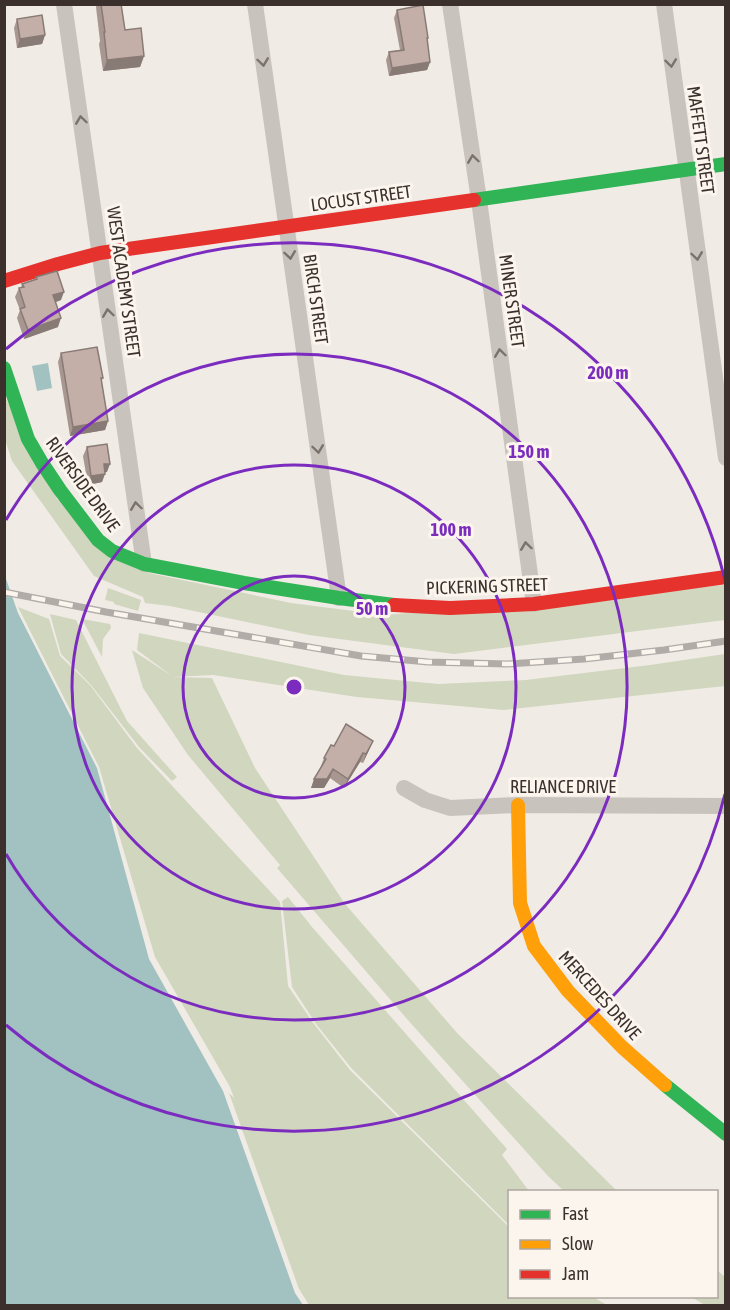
<svg xmlns="http://www.w3.org/2000/svg" width="730" height="1310" viewBox="0 0 730 1310" font-family="'Asap Condensed',sans-serif">
<style>
.green{fill:#d1d6bf}
.water{fill:#a1c2c1}
.lines{fill:none;stroke-linecap:round;stroke-linejoin:round}
.street{stroke:#c9c3be;stroke-width:16}
.fast{stroke:#30b455;stroke-width:14}
.slow{stroke:#ff9f0a;stroke-width:14}
.jam{stroke:#e5322d;stroke-width:14}
.rail-casing{stroke:#b1aca8;stroke-width:7}
.rail{stroke:#fbf5ee;stroke-width:4.5;stroke-dasharray:14;stroke-linecap:butt}
.wall{fill:#a89690}
.shaded-wall{fill:#887a75}
.building{fill:#c3afa7;stroke:#887a75;stroke-width:1.5}
.oneway{stroke:#7b726d}
.ring{fill:none;stroke:#7b2cbf;stroke-width:3}
.labels{text-anchor:middle;dominant-baseline:central;stroke-width:6;stroke-linejoin:round;paint-order:stroke}
.street-label{font-size:18px;fill:#3b302b;stroke:#fbf5ee}
.centre{fill:#7b2cbf;stroke:#fbf5ee;stroke-width:3}
.ring-label{font-size:18px;text-anchor:middle;font-weight:bold;fill:#7b2cbf;stroke:#fbf5ee;stroke-width:6;stroke-linejoin:round;paint-order:stroke}
</style>
<rect width="100%" height="100%" fill="#f0ebe5"/>
<path class="green" d="M 4,395 L 57,499 L 149,573 L 291,603 L 385,615 L 725,585 L 725,620 L 454,654 L 309,635 L 170,606 L 145,603 L 143,597 L 94,576 L 12,461 L 5,439 Z
M 108,588 L 141,600 L 138,611 L 114,604 L 114,602 L 105,600 Z
M 18,607 L 49,619 L 60,656 L 90,685 L 137,748 L 280,902 L 288,986 L 314,1024 L 350,1070 L 509,1227 L 510,1296 L 593,1297 L 607,1305 L 309,1305 L 299,1289 L 229,1093 L 234,1098 L 230,1087 L 155,957 L 99,767 Z
M 50,614 L 76,620 L 127,721 L 177,777 L 172,781 L 139,747 L 91,685 L 61,654 Z
M 82,619 L 110,624 L 111,628 L 103,639 L 102,657 Z
M 139,633 L 344,675 L 438,684 L 526,680 L 650,665 L 725,654 L 725,686 L 504,710 L 357,697 L 213,675 L 173,677 L 212,678 L 255,768 L 345,904 L 458,1034 L 617,1191 L 564,1191 L 548,1176 L 407,1019 L 277,868 L 280,865 L 188,755 L 143,688 L 132,650 L 172,676 L 137,650 Z
M 288,897 L 312,927 L 507,1149 L 502,1155 L 529,1191 L 510,1192 L 509,1225 L 352,1069 L 316,1024 L 292,987 L 282,901 Z
M 717,1270 L 725,1277 L 725,1305 L 705,1305 L 691,1297 L 716,1296 Z"/>
<path class="water" d="M 48,363 L 52,388 L 37,391 L 32,366 Z
M 5,576 L 18,613 L 97,768 L 149,959 L 223,1091 L 295,1293 L 303,1305 L 5,1305 Z"/>
<g class="lines">
<path class="street" d="M 64,4 L 144,564
M 255,4 L 339,598
M 450,4 L 479,200 L 534,604
M 664,4 L 726,458
M 404,788 L 425,800 L 450,808 L 518,805 L 726,806"/>
<path class="fast" d="M 474,200 L 726,164
M 4,368 L 28,439 L 42,463 L 60,490 L 98,540 L 112,551 L 144,564 L 244,583 L 339,598 L 394,605
M 665,1085 L 726,1134"/>
<path class="slow" d="M 518,805 L 520,903 L 534,946 L 568,991 L 622,1047 L 665,1085"/>
<path class="jam" d="M 4,281 L 58,264 L 100,253 L 474,200
M 394,605 L 450,608 L 534,604 L 726,577"/>
<defs>
<path id="rail" d="M 4,592 L 106,612 L 361,656 L 428,662 L 507,664 L 584,659 L 664,650 L 726,641"/>
</defs>
<use href="#rail" class="rail-casing"/>
<use href="#rail" class="rail"/>
</g>
<path class="wall" d="M 97,4 L 121,4 L 125,30 L 144,56 L 140,67 L 103,71 L 99,44 L 100,41 L 96,7 Z
M 397,10 L 427,40 L 430,62 L 427,70 L 389,76 L 386,60 L 389,52 L 400,50 L 394,18 Z
M 17,19 L 45,35 L 42,44 L 17,48 L 14,28 Z
M 36,277 L 61,300 L 56,302 L 58,327 L 24,339 L 17,318 L 20,310 L 15,297 L 19,288 L 21,288 L 22,284 L 35,280 Z
M 61,353 L 103,378 L 101,382 L 108,421 L 105,430 L 70,436 L 58,362 Z
M 87,447 L 107,472 L 105,472 L 102,482 L 88,485 L 83,456 Z
M 373,741 L 369,750 L 363,763 L 360,762 L 344,788 L 330,778 L 324,788 L 311,788 L 321,767 L 321,766 L 324,758 L 334,746 Z"/>
<path class="shaded-wall" d="M 45,35 L 42,44 L 17,48 L 20,39 Z
M 144,56 L 140,67 L 103,71 L 107,60 Z
M 430,62 L 427,70 L 389,76 L 392,68 Z
M 64,292 L 61,300 L 50,304 L 53,295 Z
M 61,318 L 58,327 L 24,339 L 28,330 Z
M 108,421 L 105,430 L 70,436 L 73,427 Z
M 104,464 L 110,464 L 107,472 L 101,473 Z
M 105,474 L 102,482 L 88,485 L 91,476 Z
M 373,741 L 369,750 L 363,763 L 366,754 Z
M 363,753 L 360,762 L 344,788 L 348,779 Z
M 333,769 L 330,778 L 324,788 L 311,788 L 314,779 Z"/>
<path class="building" d="M 101,4 L 121,4 L 125,30 L 141,28 L 144,56 L 107,60 L 104,32 L 105,32 Z
M 423,5 L 428,38 L 427,38 L 430,62 L 392,68 L 389,52 L 404,50 L 397,10 Z
M 42,15 L 45,35 L 20,39 L 17,19 Z
M 57,271 L 64,292 L 53,295 L 61,318 L 28,330 L 20,309 L 25,307 L 19,288 L 24,287 L 22,284 L 37,279 L 36,277 Z
M 97,347 L 103,378 L 101,378 L 108,421 L 73,427 L 61,353 Z
M 107,444 L 110,464 L 104,464 L 105,474 L 91,476 L 87,447 Z
M 346,724 L 373,741 L 366,754 L 363,753 L 348,779 L 333,769 L 327,779 L 314,779 L 326,759 L 324,758 L 331,745 L 334,746 Z"/>
<defs><path id="oneway-chevron" d="M-2-3.5L2.5 0L-2 3.5" fill="none" stroke-width="1.6" stroke-linecap="round" stroke-linejoin="round" transform="scale(1.5)"/></defs>
<g class="oneway">
<use href="#oneway-chevron" transform="translate(263 62) rotate(82)"/>
<use href="#oneway-chevron" transform="translate(671 63) rotate(83)"/>
<use href="#oneway-chevron" transform="translate(81 120) rotate(-98)"/>
<use href="#oneway-chevron" transform="translate(473 159) rotate(-98)"/>
<use href="#oneway-chevron" transform="translate(290 255) rotate(82)"/>
<use href="#oneway-chevron" transform="translate(697 256) rotate(82)"/>
<use href="#oneway-chevron" transform="translate(108 313) rotate(-98)"/>
<use href="#oneway-chevron" transform="translate(500 353) rotate(-98)"/>
<use href="#oneway-chevron" transform="translate(318 449) rotate(82)"/>
<use href="#oneway-chevron" transform="translate(136 506) rotate(-98)"/>
<use href="#oneway-chevron" transform="translate(526 546) rotate(-98)"/>
</g>
<g class="ring">
<circle cx="294" cy="687" r="111"/>
<circle cx="294" cy="687" r="222"/>
<path d="M6 520A333 333 0 1 1 6 854"/>
<path d="M725 794A444 444 0 0 1 6 1025M6 349A444 444 0 0 1 725 580"/>
</g>
<g class="labels">
<g class="street-label">
<text transform="translate(701 140) rotate(82)">MAFFETT STREET</text>
<text transform="translate(361 198) rotate(-8)">LOCUST STREET</text>
<text transform="translate(124 282) rotate(82)">WEST ACADEMY STREET</text>
<text transform="translate(316 299) rotate(82)">BIRCH STREET</text>
<text transform="translate(512 301) rotate(82)">MINER STREET</text>
<text transform="translate(83 484) rotate(54)">RIVERSIDE DRIVE</text>
<text transform="translate(487 586) rotate(-2)">PICKERING STREET</text>
<text x="563" y="786">RELIANCE DRIVE</text>
<text transform="translate(600 995) rotate(48)">MERCEDES DRIVE</text>
</g>
</g>
<circle cx="294" cy="687" r="9" class="centre"/>
<g class="ring-label">
<text x="608" y="379">200 m</text>
<text x="529" y="458">150 m</text>
<text x="451" y="536">100 m</text>
<text x="372" y="615">50 m</text>
</g>
<rect width="730" height="1310" fill="none" stroke="#3b302b" stroke-width="12"/>
<rect x="508" y="1190" width="210" height="108" fill="#fbf5ee" stroke="#aea6a0" stroke-width="1.5"/>
<rect x="520" y="1210" width="30" height="9" fill="#30b455" stroke="#aea6a0" stroke-width="1.5"/>
<text x="562" y="1220" font-size="18" fill="#3b302b">Fast</text>
<rect x="520" y="1240" width="30" height="9" fill="#ff9f0a" stroke="#aea6a0" stroke-width="1.5"/>
<text x="562" y="1250" font-size="18" fill="#3b302b">Slow</text>
<rect x="520" y="1270" width="30" height="9" fill="#e5322d" stroke="#aea6a0" stroke-width="1.5"/>
<text x="562" y="1280" font-size="18" fill="#3b302b">Jam</text>
</svg>
